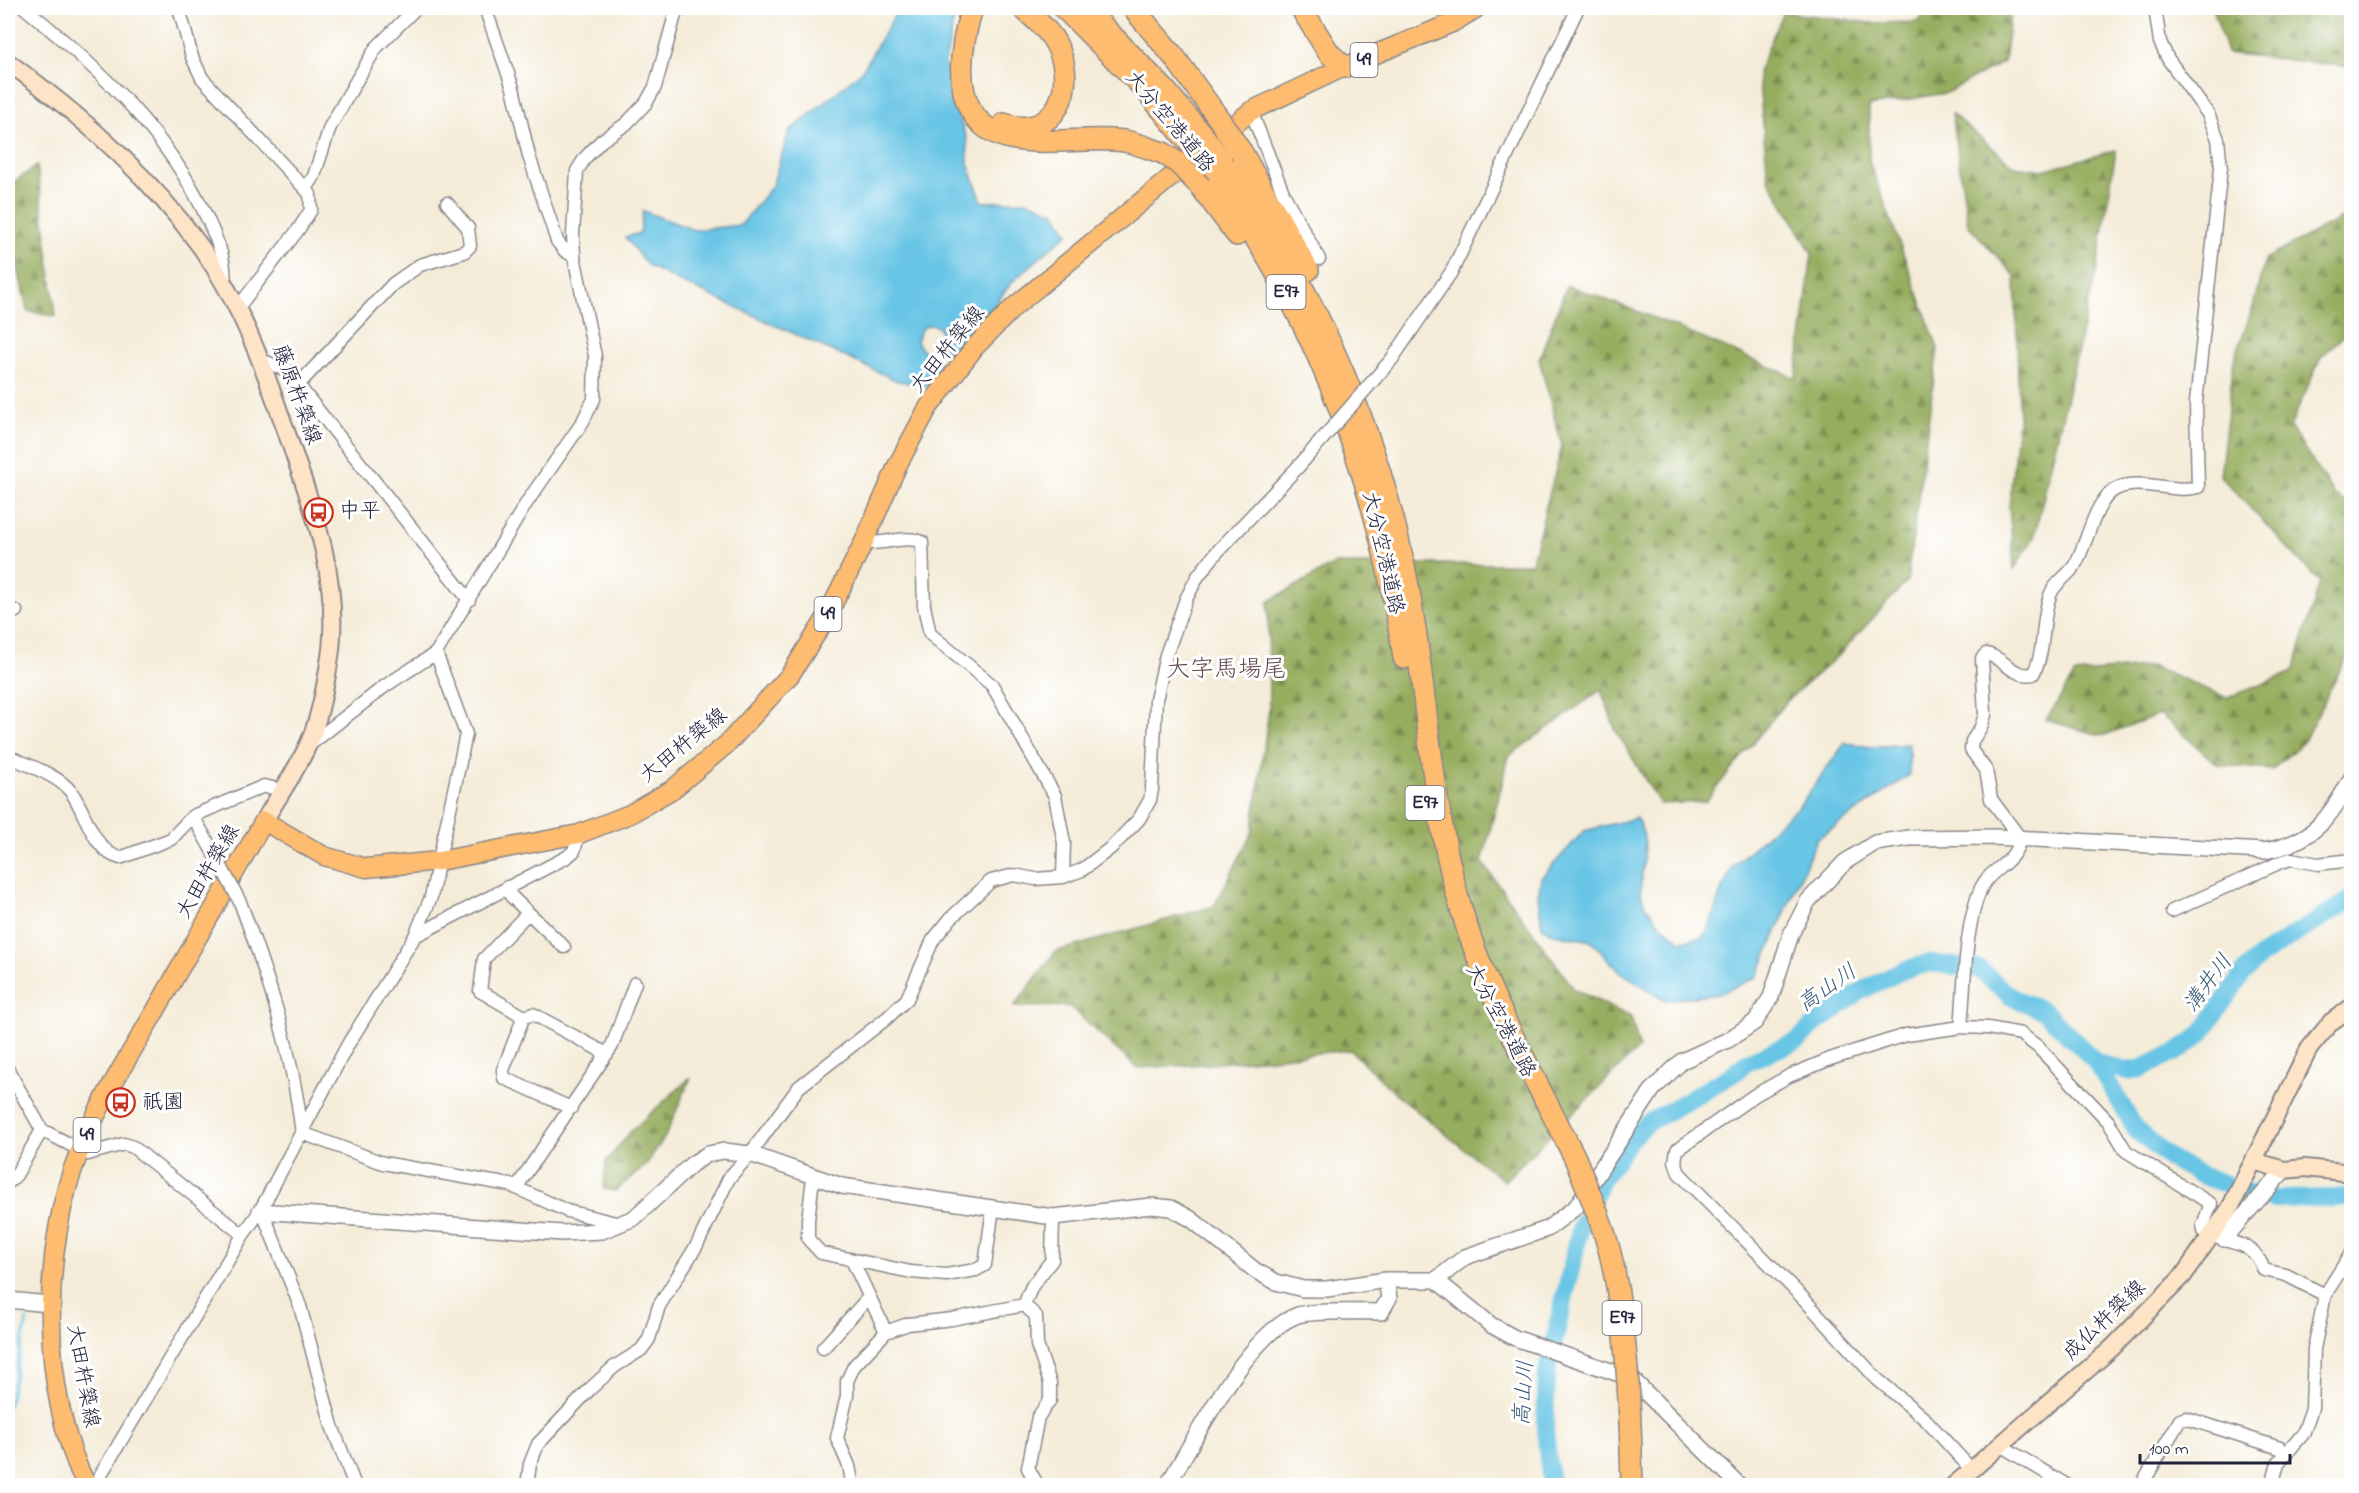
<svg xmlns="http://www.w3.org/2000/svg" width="2359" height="1493" viewBox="0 0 2359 1493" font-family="'Indie Flower','Klee One',sans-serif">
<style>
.forest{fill:url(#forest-firs);stroke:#5c684d;stroke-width:1.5}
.water{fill:#67c5e5;stroke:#447490;stroke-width:1.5}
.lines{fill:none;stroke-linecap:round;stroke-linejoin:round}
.stream{stroke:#67c5e5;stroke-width:3}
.river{stroke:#67c5e5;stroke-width:18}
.minor-casing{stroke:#8b878a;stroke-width:15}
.tertiary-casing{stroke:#8b878a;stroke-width:18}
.secondary-casing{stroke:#8b878a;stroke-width:20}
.primary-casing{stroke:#8b878a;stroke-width:21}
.motorway-casing{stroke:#8b878a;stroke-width:24}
.minor{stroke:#fff;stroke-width:12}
.tertiary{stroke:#fff;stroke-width:15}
.secondary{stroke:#fee4c6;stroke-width:16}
.primary{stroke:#fdbc70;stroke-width:18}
.motorway{stroke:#fdbc70;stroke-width:21}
.minor-bridge-casing{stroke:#8b878a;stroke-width:15;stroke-linecap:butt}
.motorway-bridge-casing{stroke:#8b878a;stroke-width:24;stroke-linecap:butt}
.minor-bridge{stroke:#fff;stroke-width:12}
.motorway-bridge{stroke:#fdbc70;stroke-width:21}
.labels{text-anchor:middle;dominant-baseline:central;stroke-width:6;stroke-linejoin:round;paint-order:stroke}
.shield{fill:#fff;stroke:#646476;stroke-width:1.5}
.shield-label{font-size:20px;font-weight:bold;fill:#22223b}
.street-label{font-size:21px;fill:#22223b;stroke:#fff}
.poi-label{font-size:21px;fill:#22223b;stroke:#fff;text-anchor:start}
.water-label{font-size:22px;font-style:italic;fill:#3a5b76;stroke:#fff}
.quarter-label{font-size:24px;fill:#664b4e;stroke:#fff}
</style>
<defs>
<pattern id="forest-firs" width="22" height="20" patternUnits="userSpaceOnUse" patternTransform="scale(1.5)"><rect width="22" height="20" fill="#96ad5f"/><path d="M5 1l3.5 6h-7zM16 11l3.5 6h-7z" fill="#7a8c50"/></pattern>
</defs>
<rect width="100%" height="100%" fill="#fff"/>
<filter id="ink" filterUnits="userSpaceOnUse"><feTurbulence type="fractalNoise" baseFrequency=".0167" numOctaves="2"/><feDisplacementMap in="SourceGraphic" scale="12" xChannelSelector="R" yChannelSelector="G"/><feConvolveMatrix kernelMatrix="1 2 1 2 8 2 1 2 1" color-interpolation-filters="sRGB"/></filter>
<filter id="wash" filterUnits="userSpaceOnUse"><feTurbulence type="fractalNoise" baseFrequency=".008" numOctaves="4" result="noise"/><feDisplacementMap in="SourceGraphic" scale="24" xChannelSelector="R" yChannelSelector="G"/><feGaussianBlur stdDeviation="1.35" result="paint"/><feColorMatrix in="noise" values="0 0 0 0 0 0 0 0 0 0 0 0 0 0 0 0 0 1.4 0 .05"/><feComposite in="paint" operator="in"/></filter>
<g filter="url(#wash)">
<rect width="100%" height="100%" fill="#f4ecd8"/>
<path class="forest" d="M 1930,8 L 2011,8 L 2004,62 L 1946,93 L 1869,106 L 1869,161 L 1938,348 L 1907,581 L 1841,653 L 1788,700 L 1705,802 L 1660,804 L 1615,729 L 1601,690 L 1509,756 L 1482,862 L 1574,989 L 1631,1017 L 1639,1048 L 1504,1181 L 1397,1095 L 1350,1050 L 1209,1064 L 1137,1068 L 1069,1006 L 1014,1007 L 1055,952 L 1214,906 L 1252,833 L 1269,710 L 1268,602 L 1334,564 L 1531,564 L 1562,446 L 1539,359 L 1567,285 L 1647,315 L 1796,378 L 1812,253 L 1768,178 L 1758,72 L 1783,12 L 1870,23 L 1918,22 Z
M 2213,8 L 2341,8 L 2351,13 L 2351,67 L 2227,53 Z
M 1952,114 L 2014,166 L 2043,170 L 2116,150 L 2099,259 L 2034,538 L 2014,569 L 2009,506 L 2019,411 L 2015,276 L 1968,225 Z
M 37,166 L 56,316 L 27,311 L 8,220 L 8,186 Z
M 2351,213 L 2351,329 L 2321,357 L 2290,427 L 2335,496 L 2352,506 L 2351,648 L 2304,741 L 2272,770 L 2218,765 L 2160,714 L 2102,736 L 2046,720 L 2075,674 L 2153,666 L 2227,698 L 2293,672 L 2320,582 L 2220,476 L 2234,360 L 2253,307 L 2265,259 Z
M 691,1077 L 665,1137 L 645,1166 L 615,1191 L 604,1189 L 606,1162 L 631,1131 Z"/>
<path class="water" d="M 899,8 L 956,8 L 945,63 L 955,107 L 967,139 L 968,163 L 982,202 L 1028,201 L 1055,212 L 1068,233 L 1012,282 L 954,358 L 945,352 C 944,338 941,316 921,329 L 917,342 L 933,364 L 943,361 L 949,364 L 925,386 L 898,381 L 674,279 L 647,265 L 625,237 L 640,233 L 643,211 L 694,230 L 741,225 L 772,186 L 789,132 L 862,71 Z
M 1845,743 L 1871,747 L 1909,744 L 1909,775 L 1817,839 L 1757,977 L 1719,994 L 1665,1000 L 1619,971 L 1592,941 L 1554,934 L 1542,927 L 1538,895 L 1541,878 L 1584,831 L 1636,818 C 1653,844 1640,862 1641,891 C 1642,909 1668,932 1681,941 L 1702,937 L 1709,929 L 1721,891 L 1733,866 L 1800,805 Z"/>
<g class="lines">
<path class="stream" d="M 8,1407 L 27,1320"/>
<path class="river" d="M 2096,1062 L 2126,1071 L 2140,1069 L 2181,1050 L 2201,1034 L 2242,975 L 2260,956 L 2352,899
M 1551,1486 L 1545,1430 L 1547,1372 L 1581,1226 L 1601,1181 L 1630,1140 L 1648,1123 L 1733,1074 L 1747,1062 L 1797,1041 L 1815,1024 L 1861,991 L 1904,970 L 1930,963 L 1979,969 L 2011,997 L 2044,1011 L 2096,1062 L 2137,1131 L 2169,1158 L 2198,1174 L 2249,1193 L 2275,1199 L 2352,1198"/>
</g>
</g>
<g filter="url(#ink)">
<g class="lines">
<defs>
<path id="minor" d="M 25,8 C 99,69 168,132 208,220 C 218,243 227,261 224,286
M 179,8 L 192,57 L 202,78 L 310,194 L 311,210 L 298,230 L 236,310
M 485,8 L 513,88 L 529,156 L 557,241 L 565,251 L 574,256
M 1251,111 L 1284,195 L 1319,259
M 306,189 L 314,176 L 330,127 L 358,78 L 376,48 L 416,8
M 1392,359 L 1452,271 L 1578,8
M 261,360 L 286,370 L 469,600
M 298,385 L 393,284 L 420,265 L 464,252 L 470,246 L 468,228 L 447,203
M 864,542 C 882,546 906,534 922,542 L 924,606 L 930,634 L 992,685 L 1055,796 L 1064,843 L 1063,877
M 8,616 L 16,611
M 308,746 L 385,686 L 436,653 L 527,502 L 582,423 L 594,399 L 595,356 L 574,256 L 573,234 L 577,171 L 585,158 L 601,141 L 626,124 L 646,103 L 655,87 L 677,8
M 8,756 C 27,765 59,775 72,793 C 86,813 94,852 120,858 L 171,839 L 193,816 L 264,786 L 282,790
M 193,816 L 222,868
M 507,887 L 511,896 L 564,947
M 240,902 C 269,979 292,1050 302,1133
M 2172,911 L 2281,862 L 2291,859 L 2318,864 L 2352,860
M 528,913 L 484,959 L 480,991 L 521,1015 L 522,1021 L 503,1070 L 504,1078 L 571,1108
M 415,936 L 567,857 L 574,851 L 579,834
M 521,1018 L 533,1014 L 607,1054
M 1961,1027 C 1965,985 1964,927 1981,888 C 1991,867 2015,865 2020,838 L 1991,799 L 1986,770 L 1971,750 L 1972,741 L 1981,727 L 1985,715 L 1982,658 L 1986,654 C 2004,657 2012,678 2033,674 C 2047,649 2040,619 2051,593 C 2056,582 2068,576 2075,565 C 2087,545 2094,500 2116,489 C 2140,477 2173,494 2198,487 L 2196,403 L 2221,168 L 2218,139 L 2208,114 L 2168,59 L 2160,42 L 2155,8
M 8,1070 L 42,1130 L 88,1154 L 124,1144 L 133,1147 L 243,1235
M 302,1133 L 383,1163 L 510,1185 L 567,1211 L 620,1224
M 813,1178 L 808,1220 L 808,1239 L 821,1253 L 911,1272 L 946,1275 L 976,1270 L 985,1265 L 993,1208
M 8,1183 L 16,1175 L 42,1130
M 516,1188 L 612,1046 L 635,983
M 263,1213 L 300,1306 L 332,1426 L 355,1486
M 852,1260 L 886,1332
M 2325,1295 L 2352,1252
M 1024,1305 L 1032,1286 L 1052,1260 L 1053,1217
M 823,1348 L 869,1297
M 2000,1445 L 2068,1486
M 1971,1469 L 1926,1420 L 1877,1379 L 1802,1297 L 1679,1173 L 1675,1161 L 1677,1150 L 1755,1095 L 1789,1076 L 1830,1059 L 1906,1035 L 1961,1027 L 1988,1028 L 2021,1034 L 2038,1047 L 2108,1121 L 2126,1151 L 2211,1204 L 2203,1225 L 2204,1231 C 2229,1248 2252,1236 2264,1270 L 2286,1275 L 2325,1295 L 2314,1349 L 2312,1408 L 2303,1434 L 2278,1463 L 2272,1486
M 94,1486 L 243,1235 L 260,1211 L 347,1046 L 415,936 L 431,897 L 466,734 L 436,653
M 527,1486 L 530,1464 L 538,1444 L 590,1389 L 614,1367 L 641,1350 L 649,1339 L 659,1306 L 697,1245 L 729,1178 L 750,1154 L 799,1087 L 887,1018 L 907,999 L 933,940 L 951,918 L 991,881 L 1014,875 L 1035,879 L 1063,877 L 1082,870 L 1112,847 L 1139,819 L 1150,800 L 1152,789 L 1156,700 L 1166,655 L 1186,599 L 1198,576 L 1217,552 L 1298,467
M 853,1486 L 849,1466 L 837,1438 L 847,1396 L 847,1381 L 854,1366 L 886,1332 L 908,1324 L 952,1319 L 1024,1305 L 1036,1316 L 1037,1345 L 1050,1383 L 1050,1400 L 1038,1417 L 1028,1468 L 1038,1486
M 2141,1486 L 2180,1420 L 2186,1418 L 2280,1448 L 2287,1453"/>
<path id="tertiary" d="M 260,1211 L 562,1233 L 602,1231 L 634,1218 L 692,1164 L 708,1154 L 724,1151 L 750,1154 L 842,1186 L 1053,1217 L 1151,1206 L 1171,1208 L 1191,1219 L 1256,1271 L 1276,1282 L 1303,1289 L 1327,1289 L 1386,1280 L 1436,1280 L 1491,1325 L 1515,1338 L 1631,1378 L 1740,1486
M 2224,1239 L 2284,1170
M 1436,1280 L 1465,1257 L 1547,1229 L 1576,1207 L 1653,1089 L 1682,1061 L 1728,1040 L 1755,1022 L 1771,997 L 1791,934 L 1808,901 L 1845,862 L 1875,843 L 1909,838 L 1994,837 L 2264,851 C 2313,843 2330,818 2352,777
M 8,1300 L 49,1304
M 1167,1486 C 1194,1441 1248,1332 1298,1315 C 1312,1310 1362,1312 1381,1312 L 1389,1298 L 1386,1280"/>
<path id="secondary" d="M 8,62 C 78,113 149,175 200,246 C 246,310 271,387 296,460 C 318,522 338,583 331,650 C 327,678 320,721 307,747 C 295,773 278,797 264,821
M 2254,1161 L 2284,1170 L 2305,1168 L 2352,1173
M 1953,1486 L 2111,1349 L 2183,1276 L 2230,1208 L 2309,1049 L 2331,1022 L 2352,1007"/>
<path id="primary" d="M 87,1486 C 39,1394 41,1244 80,1150 C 100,1101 129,1056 156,1010 C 192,947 228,884 264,821 L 324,856 L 366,868 L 439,861 L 579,834 L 630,814 L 673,789 L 727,744 L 790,675 L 825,620 L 864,542 L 898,464 L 928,408 L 974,348 L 1014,307 L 1251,111 L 1344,67 L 1452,23 L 1477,8"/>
<path id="motorway" d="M 972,8 C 956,61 949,133 1023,140 C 1057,144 1090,137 1124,141 C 1137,143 1150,149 1163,153
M 1064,8 L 1144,88 L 1192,146
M 1085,8 L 1165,90 L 1204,137
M 1133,8 L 1175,58 L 1219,119
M 1301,8 L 1329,53 L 1344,67
M 1004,124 C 1055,142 1078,86 1057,46 C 1050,31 1035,19 1023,8
M 1242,153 L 1308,270
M 1221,159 C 1239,186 1258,212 1275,240 C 1344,353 1393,485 1413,616 C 1428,710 1432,806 1458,898 C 1483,989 1533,1074 1575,1158
M 1209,168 C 1230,201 1254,233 1273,267 C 1342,389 1384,520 1404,658
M 1201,187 L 1237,235"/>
</defs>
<use href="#minor" class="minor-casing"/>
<use href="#tertiary" class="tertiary-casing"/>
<use href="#secondary" class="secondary-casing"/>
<use href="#primary" class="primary-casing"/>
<use href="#motorway" class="motorway-casing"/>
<use href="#minor" class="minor"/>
<use href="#tertiary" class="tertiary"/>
<use href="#secondary" class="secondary"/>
<use href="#primary" class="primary"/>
<use href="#motorway" class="motorway"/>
<defs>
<path id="minor-bridge" d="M 1298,467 L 1392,359
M 222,868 L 240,902"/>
<path id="motorway-bridge" d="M 1219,119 L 1242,153
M 1204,137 L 1221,159
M 1163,153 L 1178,163 L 1201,187
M 1575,1158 C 1588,1190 1603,1223 1611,1257 C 1628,1332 1630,1409 1632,1486"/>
</defs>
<use href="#minor-bridge" class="minor-bridge-casing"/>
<use href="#motorway-bridge" class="motorway-bridge-casing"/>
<use href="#minor-bridge" class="minor-bridge"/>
<use href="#motorway-bridge" class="motorway-bridge"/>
</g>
</g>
<defs>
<symbol id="bus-ring" viewBox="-11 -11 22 22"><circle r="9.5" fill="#fff" stroke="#c8321e" stroke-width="1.5"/><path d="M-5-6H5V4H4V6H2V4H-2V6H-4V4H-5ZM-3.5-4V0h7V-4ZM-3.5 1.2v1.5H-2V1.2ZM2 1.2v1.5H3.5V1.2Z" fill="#c8321e"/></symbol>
</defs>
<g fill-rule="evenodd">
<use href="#bus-ring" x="302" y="496" width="33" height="33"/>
<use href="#bus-ring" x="104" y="1086" width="33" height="33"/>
</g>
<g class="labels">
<g class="shield">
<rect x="1350.5" y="43" width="27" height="34" rx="4.5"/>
<rect x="1266.5" y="275" width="39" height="34" rx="4.5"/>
<rect x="814.5" y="597" width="27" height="34" rx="4.5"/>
<rect x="1405.5" y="786" width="39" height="34" rx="4.5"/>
<rect x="73.5" y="1118" width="27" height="34" rx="4.5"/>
<rect x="1602.5" y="1301" width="39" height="34" rx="4.5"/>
</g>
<g class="shield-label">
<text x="1364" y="60">49</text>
<text x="1286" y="292">E97</text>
<text x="828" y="614">49</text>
<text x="1425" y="803">E97</text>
<text x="87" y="1135">49</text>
<text x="1622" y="1318">E97</text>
</g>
<g class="street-label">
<text transform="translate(1169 122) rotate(50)">大分空港道路</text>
<text transform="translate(948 350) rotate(-51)">大田杵築線</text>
<text transform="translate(296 395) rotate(70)">藤原杵築線</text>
<text transform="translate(1382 553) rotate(77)">大分空港道路</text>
<text transform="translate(684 746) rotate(-39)">大田杵築線</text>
<text transform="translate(209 872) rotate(-60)">大田杵築線</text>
<text transform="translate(1500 1021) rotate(62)">大分空港道路</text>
<text transform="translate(2105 1321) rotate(-44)">成仏杵築線</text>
<text transform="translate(82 1376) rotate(80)">大田杵築線</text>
</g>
<g class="poi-label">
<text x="339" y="512">中平</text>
<text x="142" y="1103">祇園</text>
</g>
<g class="water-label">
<text transform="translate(2209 984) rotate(-53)">溝井川</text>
<text transform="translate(1828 989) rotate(-35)">高山川</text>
<text transform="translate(1525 1393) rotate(-86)">高山川</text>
</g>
<g class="quarter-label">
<text x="1226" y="670">大字馬場尾</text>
</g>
</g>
<rect width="2359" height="1493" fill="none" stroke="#fff" stroke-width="30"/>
<path d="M2140 1454v9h150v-9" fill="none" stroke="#22223b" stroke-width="3"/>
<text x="2149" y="1454" font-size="18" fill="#22223b" stroke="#ffffff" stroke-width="4.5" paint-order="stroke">100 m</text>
</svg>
